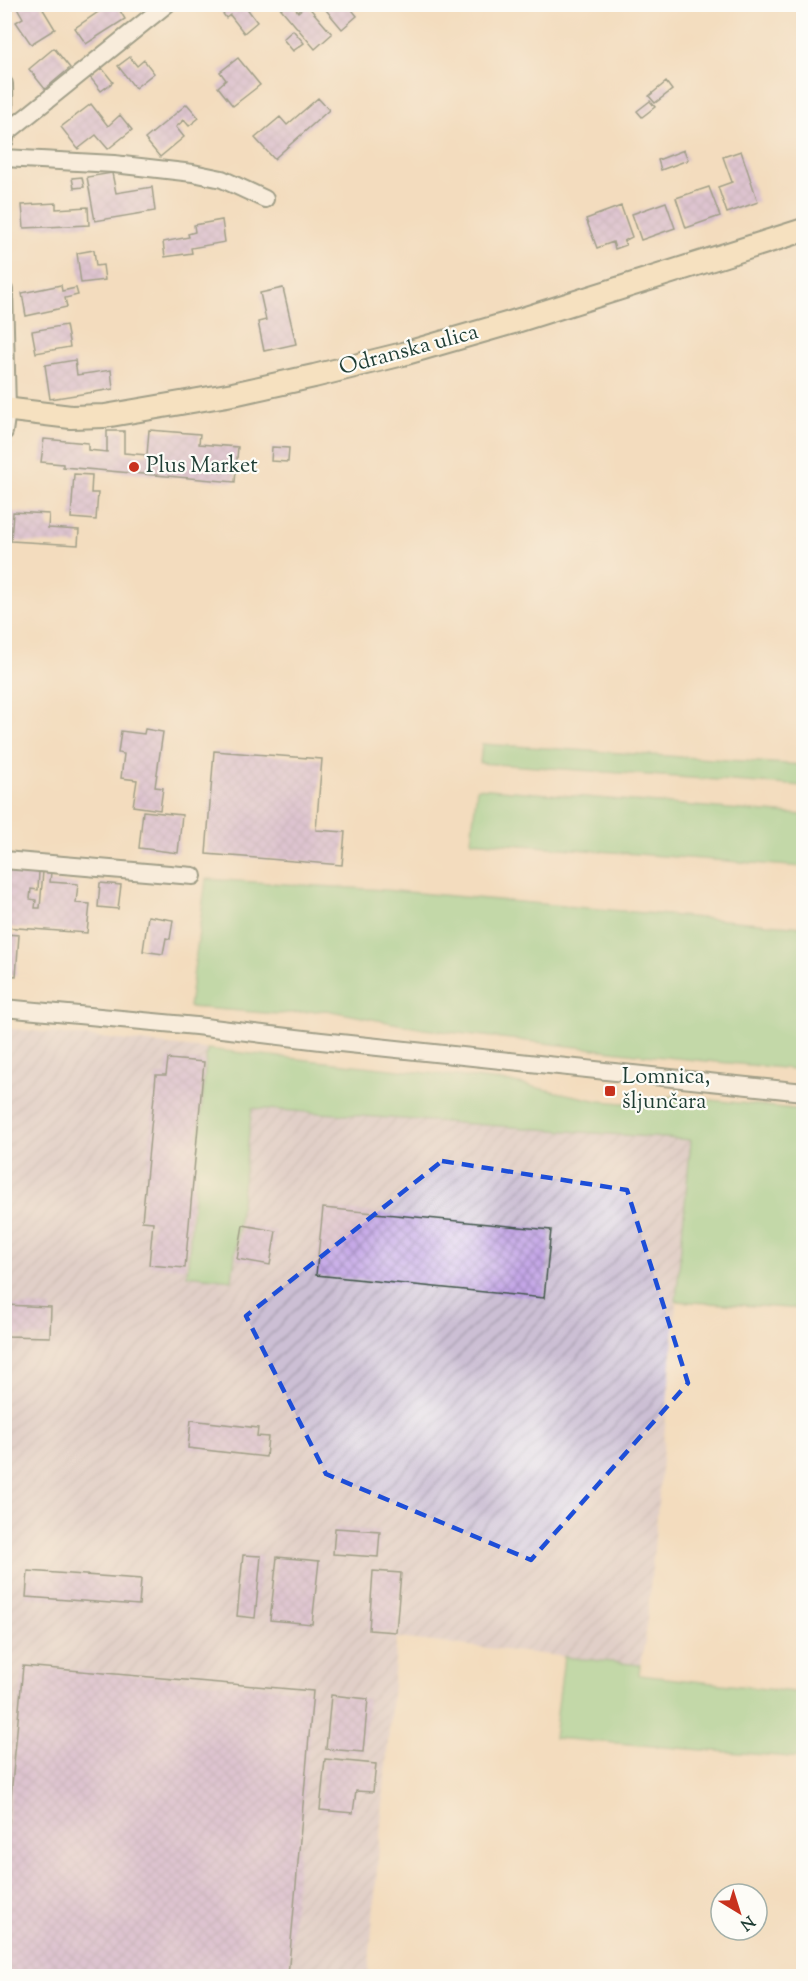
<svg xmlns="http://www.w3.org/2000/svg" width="808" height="1981" viewBox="0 0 808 1981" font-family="'Sorts Mill Goudy',serif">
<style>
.industrial{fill:url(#industrial-furrows)}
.green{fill:#89d28e;stroke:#548861;stroke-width:1.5}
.building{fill:url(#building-cross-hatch)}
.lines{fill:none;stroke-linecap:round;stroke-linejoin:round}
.minor-casing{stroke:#3f5549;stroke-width:20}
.secondary-casing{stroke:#3f5549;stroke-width:26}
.minor{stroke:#fff;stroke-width:16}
.secondary{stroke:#fae7c3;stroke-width:22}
.marked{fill:none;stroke:#1d4ed8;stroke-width:4.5;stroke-dasharray:12 8;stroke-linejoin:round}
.poi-dot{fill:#c8321e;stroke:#fdfcf7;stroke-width:2}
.labels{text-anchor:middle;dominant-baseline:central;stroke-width:4.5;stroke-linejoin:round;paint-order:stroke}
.street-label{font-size:22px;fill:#1f3d34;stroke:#fdfcf7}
.poi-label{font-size:22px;fill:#1f3d34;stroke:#fdfcf7;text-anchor:start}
</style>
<defs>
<pattern id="industrial-furrows" width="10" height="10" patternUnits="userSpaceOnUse" patternTransform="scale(1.5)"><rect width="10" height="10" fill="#ccbfd4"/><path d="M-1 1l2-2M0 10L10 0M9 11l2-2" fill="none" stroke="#a59cad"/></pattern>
<pattern id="building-cross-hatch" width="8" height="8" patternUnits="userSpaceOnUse" patternTransform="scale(1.5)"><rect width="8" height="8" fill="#c4a6e7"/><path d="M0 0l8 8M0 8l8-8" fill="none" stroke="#9f88bc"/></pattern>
</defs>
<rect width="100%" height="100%" fill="#fdfcf7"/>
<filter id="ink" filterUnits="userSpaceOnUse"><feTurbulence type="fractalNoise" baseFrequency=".0167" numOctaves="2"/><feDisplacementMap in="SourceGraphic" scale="12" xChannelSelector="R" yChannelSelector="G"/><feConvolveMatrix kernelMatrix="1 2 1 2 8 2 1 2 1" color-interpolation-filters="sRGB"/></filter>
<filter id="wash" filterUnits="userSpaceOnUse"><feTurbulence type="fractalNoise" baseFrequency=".008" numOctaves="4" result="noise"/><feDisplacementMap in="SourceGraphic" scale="24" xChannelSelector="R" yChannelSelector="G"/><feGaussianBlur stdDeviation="1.35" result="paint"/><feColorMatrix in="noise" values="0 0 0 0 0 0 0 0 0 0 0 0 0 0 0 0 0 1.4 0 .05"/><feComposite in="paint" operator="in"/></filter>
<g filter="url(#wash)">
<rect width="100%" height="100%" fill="#f3dcbe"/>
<path class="industrial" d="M 5,1028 L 207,1049 L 187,1275 L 232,1280 L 252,1108 L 691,1140 L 656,1527 L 645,1641 L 640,1665 L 397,1638 L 368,1976 L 5,1976 Z"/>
<path class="green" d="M 482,744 L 803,765 L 803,786 L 480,763 Z
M 477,788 L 803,815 L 803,867 L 471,841 Z
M 206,879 L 384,890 L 803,927 L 803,1070 L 654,1056 L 424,1029 L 326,1010 L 278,1014 L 189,1007 Z
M 207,1049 L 510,1082 L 599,1101 L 623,1103 L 674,1096 L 803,1110 L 803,1309 L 676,1301 L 691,1140 L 252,1108 L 232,1280 L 187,1275 Z
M 564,1657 L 640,1665 L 639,1675 L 803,1693 L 803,1758 L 554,1738 Z"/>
<g id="blocks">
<path class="building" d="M 15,4 L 43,4 L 41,6 L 55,29 L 31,44 L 16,22 L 23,18 Z
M 110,4 L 116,4 L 125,19 L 86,44 L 75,28 Z
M 216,4 L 249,4 L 246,7 L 257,22 L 244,33 L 230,15 L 226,18 Z
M 277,4 L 292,4 L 298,12 L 307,5 L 332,34 L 315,49 Z
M 321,4 L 350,4 L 349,6 L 357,16 L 342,29 Z
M 293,30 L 304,43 L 293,51 L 283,39 Z
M 54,48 L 70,68 L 45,89 L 29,69 Z
M 130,57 L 137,66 L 144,60 L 154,73 L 135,88 L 118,66 Z
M 238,58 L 260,85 L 233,106 L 218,87 L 226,80 L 220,72 Z
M 101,67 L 113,82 L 101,91 L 89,76 Z
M 666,82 L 672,90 L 655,103 L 649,96 Z
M 318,98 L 329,110 L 274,159 L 255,138 L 280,117 L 287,125 Z
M 650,101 L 655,107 L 642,117 L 637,111 Z
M 91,104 L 108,126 L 120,115 L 132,130 L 108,149 L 96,135 L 78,149 L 61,127 Z
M 187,104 L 199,118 L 189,126 L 184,120 L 176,127 L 184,137 L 160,157 L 145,139 Z
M 684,150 L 688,160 L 661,170 L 658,160 Z
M 741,151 L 758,202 L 727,213 L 718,187 L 732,182 L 723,157 Z
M 112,173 L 116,193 L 152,187 L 155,211 L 95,221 L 87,177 Z
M 82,177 L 84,187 L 74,188 L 72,178 Z
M 709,187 L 720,216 L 686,228 L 676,198 Z
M 666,202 L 675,228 L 641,240 L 632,214 Z
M 56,203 L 56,209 L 88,207 L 89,225 L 24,228 L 22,205 Z
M 621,206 L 632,237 L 624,241 L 626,245 L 615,249 L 613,242 L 597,248 L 586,219 Z
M 222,220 L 225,242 L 191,248 L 192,253 L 165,257 L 163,242 L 189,237 L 188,234 L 195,232 L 194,225 Z
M 94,250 L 96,266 L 103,265 L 105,280 L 81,283 L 77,253 Z
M 61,285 L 62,291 L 76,288 L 78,295 L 65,298 L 67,307 L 26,316 L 22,293 Z
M 283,288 L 296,344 L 264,351 L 258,322 L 266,320 L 260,293 Z
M 66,325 L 70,347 L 36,353 L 32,331 Z
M 75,360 L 77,375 L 111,370 L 113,389 L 50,399 L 45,365 Z
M 149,430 L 200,434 L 199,444 L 238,447 L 235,482 L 63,467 L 63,464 L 41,462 L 44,439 L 88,443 L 88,450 L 107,452 L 107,431 L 124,431 L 124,453 L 147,455 Z
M 272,447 L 289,448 L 288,462 L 271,461 Z
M 74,474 L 92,475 L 91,493 L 98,493 L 96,520 L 71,518 Z
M 13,512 L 49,514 L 48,528 L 79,530 L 78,545 L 11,541 Z
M 145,729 L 163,732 L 155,787 L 163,788 L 160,810 L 133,806 L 137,780 L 121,778 L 124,754 L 118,753 L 121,731 L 144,734 Z
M 214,751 L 322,759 L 316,830 L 345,832 L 342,865 L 206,854 Z
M 143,811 L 182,815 L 178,853 L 139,848 Z
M 8,869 L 39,871 L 38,890 L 31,889 L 30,899 L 36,900 L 35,908 L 40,908 L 43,871 L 51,872 L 50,882 L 78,884 L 76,903 L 90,904 L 87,933 L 4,927 L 4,875 L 8,875 Z
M 100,883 L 121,885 L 118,909 L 98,907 Z
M 148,916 L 173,920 L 170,939 L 166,938 L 163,954 L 143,951 Z
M 5,934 L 19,935 L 16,976 L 5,975 Z
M 168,1059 L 204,1062 L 185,1268 L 149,1265 L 153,1222 L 142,1221 L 156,1075 L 166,1075 Z
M 323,1208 L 551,1230 L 544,1298 L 316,1275 Z
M 243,1225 L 276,1231 L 270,1265 L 237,1259 Z
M 4,1305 L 51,1307 L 50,1337 L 4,1336 Z
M 191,1420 L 258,1428 L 257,1436 L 268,1437 L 266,1457 L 188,1448 Z
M 335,1528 L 380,1531 L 378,1557 L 333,1554 Z
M 243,1555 L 261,1556 L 255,1618 L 237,1616 Z
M 277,1557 L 319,1561 L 312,1624 L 270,1620 Z
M 28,1571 L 141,1579 L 139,1605 L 26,1597 Z
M 373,1571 L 401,1573 L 396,1632 L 369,1630 Z
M 23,1666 L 313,1691 L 288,1976 L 4,1976 L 4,1871 Z
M 331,1695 L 368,1699 L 363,1752 L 326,1749 Z
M 325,1759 L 376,1764 L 373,1792 L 356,1791 L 353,1813 L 320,1810 Z"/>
</g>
</g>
<g filter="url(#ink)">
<use href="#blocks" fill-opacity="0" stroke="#3f5549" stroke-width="1.5"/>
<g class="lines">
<defs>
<path id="minor" d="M 4,84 L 5,140
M 5,134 L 167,4
M 4,158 L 114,164 L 193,173 L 222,179 L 265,199
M 4,290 L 7,410 L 4,432
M 4,860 L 193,876
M 4,1008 L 196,1026 L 321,1041 L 804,1092"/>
<path id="secondary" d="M 4,409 L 71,417 L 105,416 L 233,394 L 314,376 L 403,354 L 510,323 L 804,230"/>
</defs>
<use href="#minor" class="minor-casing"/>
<use href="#secondary" class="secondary-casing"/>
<use href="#minor" class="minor"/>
<use href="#secondary" class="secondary"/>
</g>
</g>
<path d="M0 0H808V1981H0ZM 442,1161 L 627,1190 L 688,1383 L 531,1560 L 326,1474 L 246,1316 Z" fill="#f3dcbe" fill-opacity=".55" fill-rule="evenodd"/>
<path class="marked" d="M 442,1161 L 627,1190 L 688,1383 L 531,1560 L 326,1474 L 246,1316 Z"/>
<g class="poi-dot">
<circle cx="134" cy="467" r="6"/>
<rect x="604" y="1085" width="12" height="12" rx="3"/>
</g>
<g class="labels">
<g class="street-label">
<text transform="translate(409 351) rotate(-15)">Odranska ulica</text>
</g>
<g class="poi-label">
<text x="146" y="467">Plus Market</text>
<text x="622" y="1078">Lomnica,<tspan x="622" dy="25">šljunčara</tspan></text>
</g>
</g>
<rect width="808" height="1981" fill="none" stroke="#fdfcf7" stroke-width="24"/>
<g transform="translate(739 1912) rotate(142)"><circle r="28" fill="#fdfcf7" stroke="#a4b0a9" stroke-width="1.5"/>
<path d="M0-4.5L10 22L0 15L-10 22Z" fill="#c8321e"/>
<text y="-9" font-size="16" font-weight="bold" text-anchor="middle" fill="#1f3d34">N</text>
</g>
</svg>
